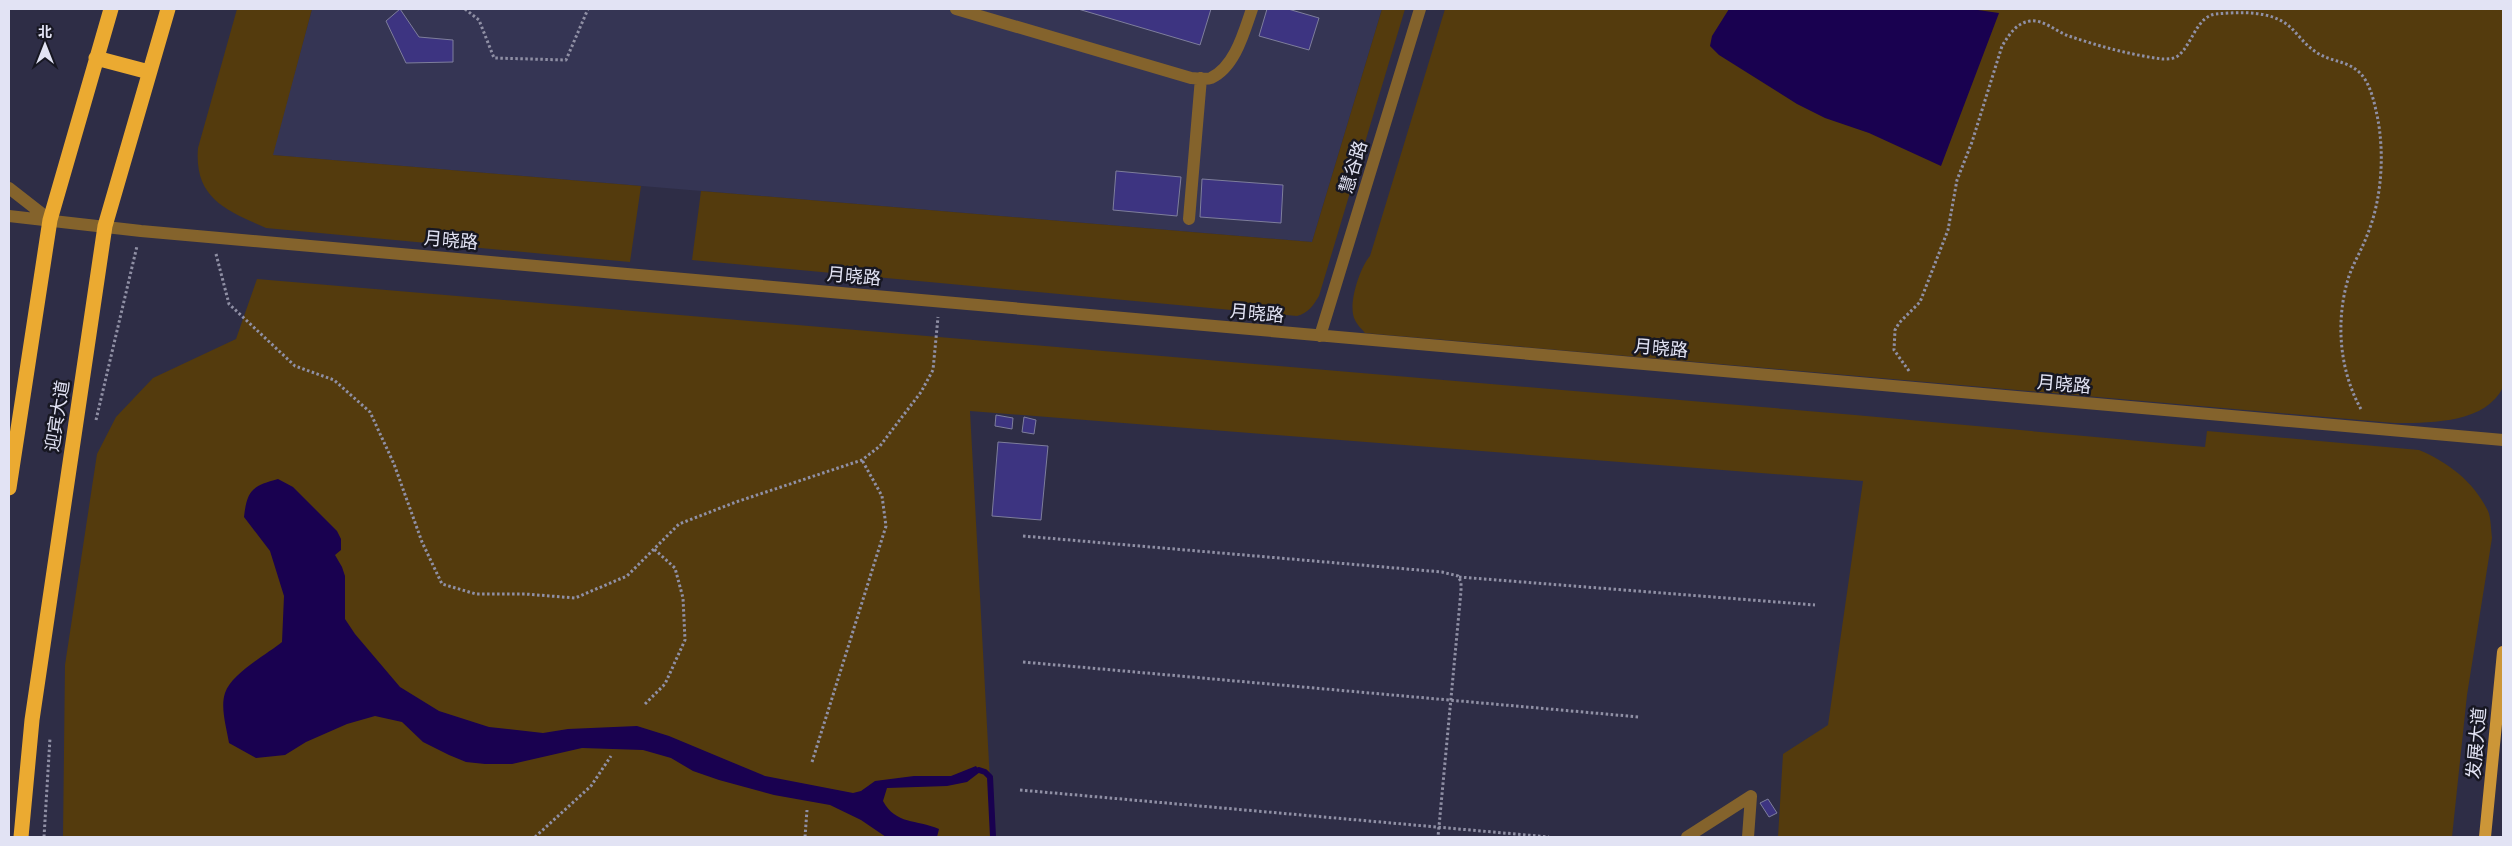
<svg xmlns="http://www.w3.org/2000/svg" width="2512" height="846" viewBox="0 0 2512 846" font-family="Roboto,'Noto Sans SC',sans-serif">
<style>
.built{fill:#353554}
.green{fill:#543b0d}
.water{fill:#190150}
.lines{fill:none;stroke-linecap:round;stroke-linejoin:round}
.stream{stroke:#190150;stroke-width:6}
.building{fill:#3d3481;stroke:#7e7e9c}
.path{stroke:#9090a5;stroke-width:3;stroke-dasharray:2.5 2.5;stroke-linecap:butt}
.minor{stroke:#84632c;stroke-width:12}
.major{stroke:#cc9638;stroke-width:12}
.highway{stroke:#ebaa31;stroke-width:15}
.labels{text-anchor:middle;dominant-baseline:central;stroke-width:5;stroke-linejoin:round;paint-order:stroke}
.street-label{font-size:18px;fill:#e2e3f4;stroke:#171722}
</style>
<rect width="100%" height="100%" fill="#2e2d46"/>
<path class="built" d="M 312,9 L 1382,9 L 1312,242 L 272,155 Z"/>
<path class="green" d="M 237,9 L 312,9 L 273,155 L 641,186 L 630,262 L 266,228 C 225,210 194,198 198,148 Z
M 1382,9 L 1405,9 L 1319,296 C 1313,306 1308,313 1297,316 L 692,260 L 701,191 L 1312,242 Z
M 1445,9 L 2503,9 L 2503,387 C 2486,424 2428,423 2394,423 L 1365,333 C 1362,329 1357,325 1355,320 C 1347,306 1360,267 1370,256 Z
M 257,279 L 1855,415 L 2205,447 L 2207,431 L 2419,450 C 2448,462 2474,482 2488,511 C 2491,518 2491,530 2492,538 L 2467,695 L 2452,837 L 1778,837 L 1783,754 L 1828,725 L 1863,481 L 970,411 L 993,837 L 63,837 L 65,665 L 97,454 L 116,417 L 153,378 L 236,339 Z"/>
<path class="water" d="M 1729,9 L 1971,9 L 1999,13 L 1941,166 L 1869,133 L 1825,118 L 1797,104 L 1719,55 L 1710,46 L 1712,36 Z
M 278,479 L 293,487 L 337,531 L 341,539 L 341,550 L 335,555 L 342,567 L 345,576 L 345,619 L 355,634 L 400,687 L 439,711 L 489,727 L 543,733 L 568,729 L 637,726 L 669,736 L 765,776 L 853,793 L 861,791 L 875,781 L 914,776 L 951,776 L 976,766 L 980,772 L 967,782 L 947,786 L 887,788 L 883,801 C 896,825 916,819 939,829 L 937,837 L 886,837 L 861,820 L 830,805 L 774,795 L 719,780 L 693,771 L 671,758 L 643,750 L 582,748 L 512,764 L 485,764 L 466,762 L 449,755 L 423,742 L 402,722 L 375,716 L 347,724 L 306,742 L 285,755 L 256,758 L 229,743 C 227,729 220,708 225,693 C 232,673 266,655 282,642 L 284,596 L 270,551 L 244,517 C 247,490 252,486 278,479 Z"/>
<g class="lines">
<path class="stream" d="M 979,770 L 985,772 L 990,777 L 993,837"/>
</g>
<path class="building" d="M 400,9 L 419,37 L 453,40 L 453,62 L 406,63 L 386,21 Z
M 1078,9 L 1211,9 L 1200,45 Z
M 1267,9 L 1288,9 L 1319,18 L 1309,50 L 1259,36 Z
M 1116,171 L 1181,177 L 1177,216 L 1113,210 Z
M 1202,179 L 1283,185 L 1281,223 L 1200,217 Z
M 996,415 L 1013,418 L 1012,429 L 995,426 Z
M 1024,417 L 1036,420 L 1034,434 L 1022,432 Z
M 998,442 L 1048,446 L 1041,520 L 992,516 Z
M 1768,799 L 1777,813 L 1769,817 L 1760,803 Z"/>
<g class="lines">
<path class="path" d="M 465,9 L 479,20 L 494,58 L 566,60 L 588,9
M 216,254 L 229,304 L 295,366 L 334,380 L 370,412 L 394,464 L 422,542 L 442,584 L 476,594 L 525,594 L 575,598 L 627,576 L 679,524 L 736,502 L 862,460 L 880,446 L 921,392 L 933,370 L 938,317
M 1909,371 L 1894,350 L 1895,330 L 1899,323 L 1920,302 L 1948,230 L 1957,180 L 1972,142 L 2002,46 C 2009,35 2016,23 2030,21 C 2044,19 2056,32 2069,36 C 2098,46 2131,55 2162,59 C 2168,59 2175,59 2179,55 C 2192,44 2197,16 2216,14 C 2239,12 2270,10 2289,26 C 2298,34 2305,45 2316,52 C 2330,62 2347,60 2360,73 C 2370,83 2374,101 2377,115 C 2385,153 2382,201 2366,238 C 2361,251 2354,262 2349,276 C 2335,320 2339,371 2362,411
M 96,420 L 137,246
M 1023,536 L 1442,572 L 1458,576 L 1461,582 L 1461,591 L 1438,837
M 1459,577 L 1815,605
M 1023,662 L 1639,717
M 645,704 L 665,684 L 685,640 L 683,598 L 675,568 L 654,549
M 812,762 L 886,526 L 882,496 L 862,460
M 1020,790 L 1549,837
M 44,837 L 50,738
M 535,837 L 591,786 L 611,756
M 805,837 L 807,810"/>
<path class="minor" d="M 956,9 L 1191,78 C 1197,78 1206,80 1211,78 C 1235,67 1244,32 1252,9
M 9,188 L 50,220
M 9,216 L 141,231 L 2503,440
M 1189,219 L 1201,78
M 1320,336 L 1420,9
M 1687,837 L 1751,796 L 1748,837"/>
<path class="major" d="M 2485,837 L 2503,652"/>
<path class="highway" d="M 96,58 L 149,72
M 9,488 L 50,220 L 111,9
M 21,837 L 32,720 L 105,226 L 168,9"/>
</g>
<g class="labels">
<g class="street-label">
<text transform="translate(1353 167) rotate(-73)">慧谷路</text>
<text transform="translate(451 240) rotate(5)">月晓路</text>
<text transform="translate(854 276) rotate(5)">月晓路</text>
<text transform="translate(1257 313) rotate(5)">月晓路</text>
<text transform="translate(1661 348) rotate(5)">月晓路</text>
<text transform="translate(2064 384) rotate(5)">月晓路</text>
<text transform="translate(57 416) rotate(-81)">迎宾大道</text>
<text transform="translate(2476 743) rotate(-85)">发展大道</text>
</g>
</g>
<rect width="2512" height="846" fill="none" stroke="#e2e3f4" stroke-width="20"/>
<g transform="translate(45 45)" stroke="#171722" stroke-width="4" paint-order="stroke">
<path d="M0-4L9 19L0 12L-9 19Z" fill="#e2e3f4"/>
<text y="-8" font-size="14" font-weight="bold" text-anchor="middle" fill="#e2e3f4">北</text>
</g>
</svg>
